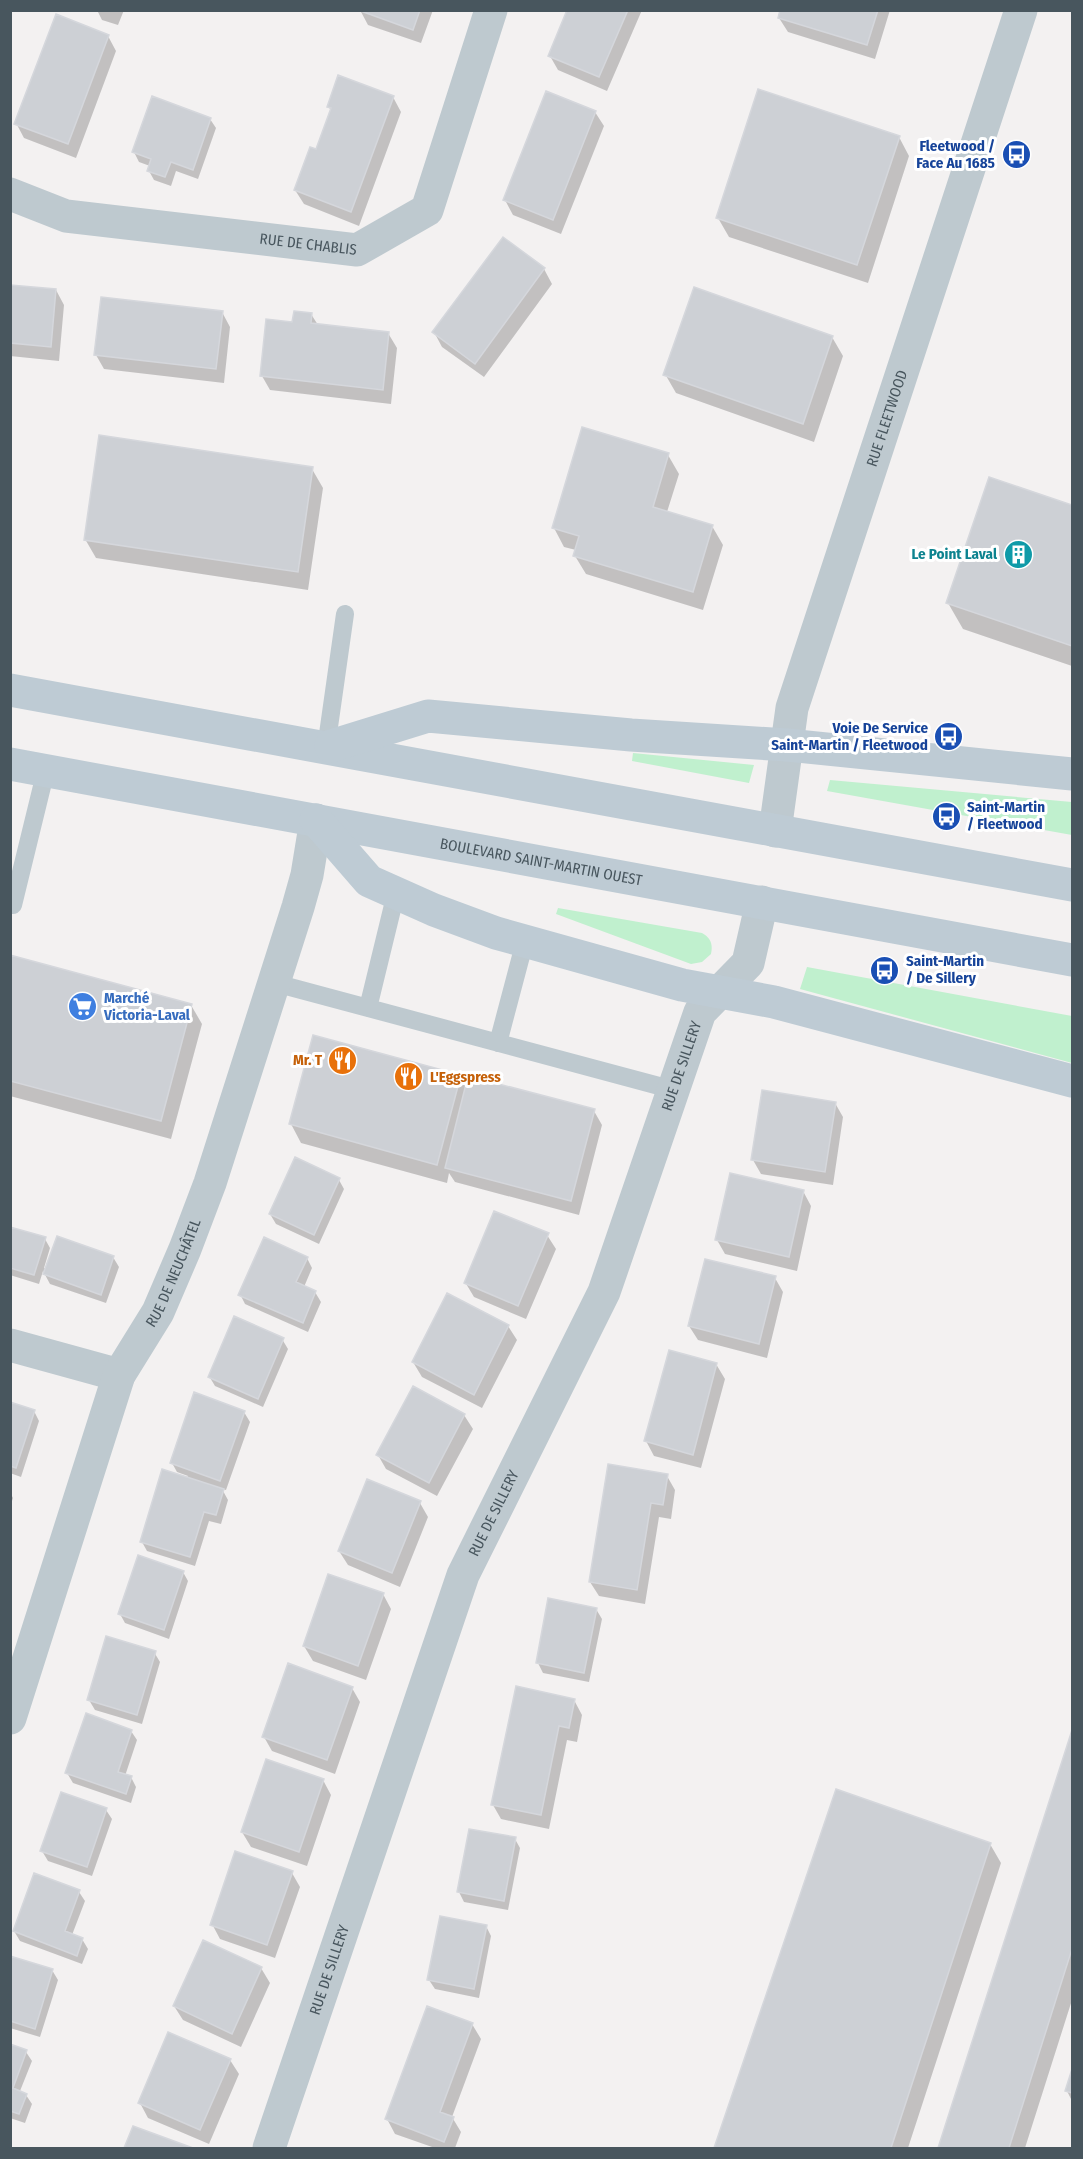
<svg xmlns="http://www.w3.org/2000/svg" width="1083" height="2159" viewBox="0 0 1083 2159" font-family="'Fira Sans Condensed',sans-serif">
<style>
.green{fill:#c0f0ce}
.shadow{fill:#0003}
.building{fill:#cdd0d5;stroke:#d5d7dc;stroke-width:1.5}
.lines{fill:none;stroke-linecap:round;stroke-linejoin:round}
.service{stroke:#bec9cf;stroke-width:18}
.minor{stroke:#bec9cf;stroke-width:33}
.secondary{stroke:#becbd4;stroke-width:33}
.labels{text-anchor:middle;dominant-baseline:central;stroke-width:6;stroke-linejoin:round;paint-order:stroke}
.transit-label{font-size:15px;font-weight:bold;fill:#164399;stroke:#fff;text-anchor:end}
.street-label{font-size:15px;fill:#48565e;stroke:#fff}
.culture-label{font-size:15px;font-weight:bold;fill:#0d838f;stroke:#fff;text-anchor:end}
.shop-label{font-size:15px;font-weight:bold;fill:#366cbe;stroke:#fff;text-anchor:start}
.food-label{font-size:15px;font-weight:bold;fill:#c56008;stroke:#fff;text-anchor:end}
</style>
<rect width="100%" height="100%" fill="#f3f1f1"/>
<path class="green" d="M 633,753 L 754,765 L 749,783 L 632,761 Z
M 830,780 L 1072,802 L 1072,835 L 827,791 Z
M 558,908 L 702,933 C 711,938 713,944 711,954 L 702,962 L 691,964 L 556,914 Z
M 807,967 L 1072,1016 L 1072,1063 L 800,989 Z"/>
<path class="shadow" d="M 97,10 L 124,10 L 118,25 L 102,20 Z
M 360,10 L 433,10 L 421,43 L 368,25 Z
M 569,10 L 642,10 L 607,91 L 558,70 L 550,56 Z
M 781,10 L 890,10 L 875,59 L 788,32 L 779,18 Z
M 108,36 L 116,51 L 76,158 L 24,138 L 16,123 Z
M 393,97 L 401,112 L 359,226 L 304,204 L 295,190 L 317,151 L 332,112 L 328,106 Z
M 595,112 L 604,126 L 561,234 L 513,215 L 505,200 Z
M 210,119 L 216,128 L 198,179 L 176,171 L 171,186 L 154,180 L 149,171 L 150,166 L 139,162 L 134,152 Z
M 899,137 L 909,156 L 868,283 L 729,237 L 718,218 Z
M 544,269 L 552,284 L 484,377 L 442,347 L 434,332 Z
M 10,286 L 56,290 L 64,305 L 59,361 L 10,356 Z
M 222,312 L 230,327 L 224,383 L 104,369 L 96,355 Z
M 311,314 L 318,325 L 388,333 L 397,348 L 391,404 L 270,390 L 262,376 L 294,324 Z
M 832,337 L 843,356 L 814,442 L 676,393 L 665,374 Z
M 668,455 L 679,474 L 667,512 L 712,526 L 723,545 L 703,610 L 586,574 L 575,556 L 576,550 L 564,547 L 554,528 Z
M 312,469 L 323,488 L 308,590 L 96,558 L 85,539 Z
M 990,478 L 1072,506 L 1072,666 L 963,629 L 948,603 Z
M 10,957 L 191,1005 L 202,1024 L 171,1139 L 10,1096 Z
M 460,1076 L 467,1089 L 594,1111 L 602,1125 L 579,1215 L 455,1182 L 449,1173 L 447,1183 L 301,1143 L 291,1124 Z
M 835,1103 L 843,1117 L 833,1185 L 761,1174 L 753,1160 Z
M 339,1180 L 344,1189 L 319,1244 L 276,1224 L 270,1214 Z
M 803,1191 L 811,1206 L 797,1271 L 725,1254 L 717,1240 Z
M 10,1228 L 45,1239 L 50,1248 L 44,1268 L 47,1269 L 113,1257 L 119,1267 L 106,1303 L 50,1284 L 43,1271 L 39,1284 L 10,1275 Z
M 547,1235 L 556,1249 L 526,1319 L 474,1297 L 465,1282 Z
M 307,1258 L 312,1268 L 304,1287 L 315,1292 L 321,1302 L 308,1332 L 245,1304 L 240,1294 Z
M 775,1278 L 783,1292 L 767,1358 L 698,1340 L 689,1326 Z
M 508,1326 L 517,1340 L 482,1408 L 422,1377 L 413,1362 Z
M 282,1339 L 288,1349 L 263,1407 L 215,1386 L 209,1376 Z
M 716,1364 L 725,1379 L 701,1468 L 654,1456 L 646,1441 Z
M 10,1404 L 34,1411 L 39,1421 L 21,1477 L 10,1473 Z
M 244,1412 L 250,1422 L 226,1490 L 222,1489 L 228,1500 L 221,1524 L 209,1521 L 195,1566 L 147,1551 L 142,1542 L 188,1476 L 177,1472 L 172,1463 Z
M 464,1415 L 473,1429 L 437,1496 L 386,1469 L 378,1455 Z
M 667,1476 L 675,1490 L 671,1519 L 659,1517 L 645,1604 L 599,1596 L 590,1582 Z
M 10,1492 L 13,1498 L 10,1507 Z
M 420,1503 L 428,1517 L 400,1587 L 348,1565 L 339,1551 Z
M 183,1572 L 188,1581 L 169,1639 L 125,1623 L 120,1614 Z
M 383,1594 L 391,1609 L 366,1680 L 313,1661 L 304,1646 Z
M 596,1609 L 602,1619 L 589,1682 L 543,1673 L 538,1663 Z
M 154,1652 L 160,1662 L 142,1724 L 95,1710 L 89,1700 Z
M 352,1688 L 360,1702 L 335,1774 L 272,1751 L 264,1737 Z
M 574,1700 L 582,1715 L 577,1742 L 567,1740 L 549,1829 L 501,1819 L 493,1805 Z
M 131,1731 L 137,1740 L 125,1776 L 131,1777 L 136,1787 L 131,1803 L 73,1783 L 67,1773 Z
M 1072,1735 L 1072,2000 L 1025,2148 L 940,2148 Z
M 323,1780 L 331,1795 L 307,1866 L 251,1847 L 242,1832 Z
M 837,1791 L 990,1844 L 1001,1863 L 908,2148 L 716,2148 Z
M 62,1794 L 106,1810 L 112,1819 L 92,1876 L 48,1861 L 42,1851 Z
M 515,1839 L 520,1848 L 508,1910 L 464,1902 L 459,1892 Z
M 292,1873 L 300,1887 L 275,1958 L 220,1939 L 212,1924 Z
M 79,1892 L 85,1901 L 72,1935 L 82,1939 L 88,1949 L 82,1964 L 20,1941 L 14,1931 Z
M 486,1926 L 491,1936 L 479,1998 L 435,1989 L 429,1980 Z
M 204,1942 L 261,1968 L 270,1983 L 241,2047 L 183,2020 L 174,2006 Z
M 10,1958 L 52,1970 L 58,1980 L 40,2037 L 10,2028 Z
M 472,2024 L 481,2039 L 452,2117 L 461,2132 L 455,2148 L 435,2148 L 395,2134 L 387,2119 Z
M 10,2045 L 26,2052 L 32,2061 L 20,2091 L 26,2095 L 32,2104 L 25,2123 L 10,2118 Z
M 230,2060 L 239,2074 L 209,2144 L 148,2118 L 140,2103 Z
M 1072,2074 L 1072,2101 L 1067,2091 Z
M 134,2128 L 189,2148 L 126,2148 Z"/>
<path class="building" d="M 358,10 L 420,10 L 413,30 Z
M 567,10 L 628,10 L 599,77 L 548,56 Z
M 780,10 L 878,10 L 867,45 L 778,18 Z
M 56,14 L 109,35 L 68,144 L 14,124 Z
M 338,75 L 394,96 L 351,212 L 294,190 L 310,147 L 316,149 L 331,108 L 327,107 Z
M 758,89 L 900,136 L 857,265 L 716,218 Z
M 546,91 L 596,111 L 553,220 L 503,200 Z
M 152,96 L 211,118 L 193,170 L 171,162 L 165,177 L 147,171 L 151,159 L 132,152 Z
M 503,237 L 545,268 L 475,364 L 432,332 Z
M 10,285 L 56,289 L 51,347 L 10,343 Z
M 694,287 L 833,336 L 803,424 L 663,375 Z
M 101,297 L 223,311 L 216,369 L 94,355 Z
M 294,311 L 312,313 L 311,323 L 389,332 L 383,390 L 260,376 L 266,319 L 292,322 Z
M 582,427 L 669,453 L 653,507 L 713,525 L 693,592 L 573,556 L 579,536 L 552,528 Z
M 99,435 L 313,467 L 298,572 L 84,540 Z
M 989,477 L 1072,505 L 1072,646 L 946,603 Z
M 10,955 L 192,1004 L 161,1121 L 10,1081 Z
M 313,1035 L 461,1075 L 437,1165 L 289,1124 Z
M 468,1076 L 595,1109 L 571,1201 L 445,1168 Z
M 762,1090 L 836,1102 L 825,1172 L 751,1160 Z
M 295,1157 L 340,1178 L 314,1235 L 269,1214 Z
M 730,1173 L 804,1190 L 789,1257 L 715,1240 Z
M 494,1211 L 549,1233 L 518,1306 L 464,1283 Z
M 10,1227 L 46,1237 L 34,1275 L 10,1268 Z
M 57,1236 L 114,1256 L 101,1295 L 43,1274 Z
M 264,1237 L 308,1257 L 296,1282 L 316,1291 L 303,1323 L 238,1295 Z
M 705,1259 L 776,1276 L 759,1344 L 688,1326 Z
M 447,1293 L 509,1325 L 474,1395 L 412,1362 Z
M 234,1316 L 284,1338 L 258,1399 L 208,1377 Z
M 669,1350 L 717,1363 L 693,1455 L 644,1441 Z
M 413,1386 L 465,1414 L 429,1483 L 376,1455 Z
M 194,1392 L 245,1411 L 220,1481 L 170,1463 Z
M 10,1402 L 35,1410 L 16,1468 L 10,1466 Z
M 608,1464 L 668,1474 L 663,1505 L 651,1503 L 637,1590 L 589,1582 Z
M 162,1469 L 224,1489 L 216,1515 L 204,1512 L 190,1557 L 140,1542 Z
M 367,1479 L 421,1501 L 392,1573 L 338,1551 Z
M 138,1555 L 184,1571 L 164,1630 L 118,1614 Z
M 328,1574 L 384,1593 L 358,1666 L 303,1646 Z
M 548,1598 L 597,1608 L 584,1673 L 536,1663 Z
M 106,1636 L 156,1651 L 137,1715 L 87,1700 Z
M 288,1663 L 353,1687 L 327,1760 L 262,1737 Z
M 516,1686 L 575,1699 L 569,1728 L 559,1726 L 541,1815 L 491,1805 Z
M 86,1713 L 132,1730 L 118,1772 L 132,1776 L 126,1794 L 65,1773 Z
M 1072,1730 L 1072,1949 L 1009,2148 L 938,2148 Z
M 266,1759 L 324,1779 L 299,1852 L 241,1832 Z
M 836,1789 L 991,1843 L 891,2148 L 714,2148 Z
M 61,1792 L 107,1808 L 87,1867 L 40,1851 Z
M 469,1829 L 516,1837 L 504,1901 L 457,1892 Z
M 235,1851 L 293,1871 L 267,1945 L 210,1925 Z
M 34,1873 L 80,1890 L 65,1931 L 83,1938 L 77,1956 L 13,1931 Z
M 440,1916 L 487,1925 L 474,1989 L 427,1980 Z
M 203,1940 L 262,1967 L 232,2034 L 173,2006 Z
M 10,1956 L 53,1969 L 35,2029 L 10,2021 Z
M 427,2006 L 473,2023 L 440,2112 L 454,2117 L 444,2142 L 385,2119 Z
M 168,2032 L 231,2059 L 200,2130 L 138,2103 Z
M 10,2044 L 27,2050 L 13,2088 L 27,2094 L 19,2114 L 10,2111 Z
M 1072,2069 L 1072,2093 L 1065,2091 Z
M 133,2126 L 193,2148 L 124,2148 Z"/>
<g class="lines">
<path class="service" d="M 326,748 L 345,614
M 13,905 L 46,770
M 275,983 L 674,1090
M 368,1008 L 396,893
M 498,1043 L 525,941"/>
<g class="minor">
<path id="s1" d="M 10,194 L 66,216 L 357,250 L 427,210 L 491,10"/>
<path id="s2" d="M 775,831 L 792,708 L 1021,10"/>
<path d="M 10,1345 L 119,1375"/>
<path id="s3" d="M 10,1718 L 119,1375 L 158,1312 L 185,1249 L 210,1183 L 298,907 L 307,875 L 316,820"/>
<path id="s4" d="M 269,2148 L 463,1575 L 604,1292 L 700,1012 L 748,963 L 762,902"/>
</g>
<g class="secondary">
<path d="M 10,690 L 1072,885"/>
<path d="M 331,746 L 428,716 L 631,735 L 787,745 L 1072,774"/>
<path id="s5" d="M 10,764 L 1072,960"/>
<path d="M 316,820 L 369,881 L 434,910 L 496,933 L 682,985 L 774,1002 L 1072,1081"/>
</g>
</g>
<defs>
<symbol id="bus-disc" viewBox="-11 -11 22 22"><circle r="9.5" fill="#1a4fb4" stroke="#fff"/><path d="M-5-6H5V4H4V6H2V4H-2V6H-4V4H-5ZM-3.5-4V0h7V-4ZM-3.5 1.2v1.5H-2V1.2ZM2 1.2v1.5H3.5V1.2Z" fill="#fff"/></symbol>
<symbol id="building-disc" viewBox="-11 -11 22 22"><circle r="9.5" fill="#0f9aa8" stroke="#fff"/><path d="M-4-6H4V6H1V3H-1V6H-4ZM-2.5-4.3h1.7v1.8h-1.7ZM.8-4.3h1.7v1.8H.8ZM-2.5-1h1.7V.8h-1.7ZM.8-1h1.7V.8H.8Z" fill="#fff"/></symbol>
<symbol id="supermarket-disc" viewBox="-11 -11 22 22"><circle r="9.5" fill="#3f7fe0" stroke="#fff"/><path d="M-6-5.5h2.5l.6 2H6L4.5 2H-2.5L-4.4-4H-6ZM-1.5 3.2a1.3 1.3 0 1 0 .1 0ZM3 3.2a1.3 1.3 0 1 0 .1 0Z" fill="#fff"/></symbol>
<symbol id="restaurant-disc" viewBox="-11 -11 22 22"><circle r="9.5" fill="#e8710a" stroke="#fff"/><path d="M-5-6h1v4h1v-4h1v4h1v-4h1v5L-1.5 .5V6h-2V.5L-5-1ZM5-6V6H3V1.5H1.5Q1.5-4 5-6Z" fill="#fff"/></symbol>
</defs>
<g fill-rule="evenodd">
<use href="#bus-disc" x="1000" y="138" width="33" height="33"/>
<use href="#building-disc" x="1002" y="538" width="33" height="33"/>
<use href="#bus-disc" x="932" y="720" width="33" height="33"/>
<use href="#bus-disc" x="930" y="800" width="33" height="33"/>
<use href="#bus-disc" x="868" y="954" width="33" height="33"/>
<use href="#supermarket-disc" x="66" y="990" width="33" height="33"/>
<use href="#restaurant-disc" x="326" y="1044" width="33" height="33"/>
<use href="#restaurant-disc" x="392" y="1060" width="33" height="33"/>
</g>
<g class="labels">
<g class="transit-label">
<text x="995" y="146">Fleetwood /<tspan x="995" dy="17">Face Au 1685</tspan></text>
<text x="928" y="728">Voie De Service<tspan x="928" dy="17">Saint-Martin / Fleetwood</tspan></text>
<text x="967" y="807" text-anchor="start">Saint-Martin<tspan x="967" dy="17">/ Fleetwood</tspan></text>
<text x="906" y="961" text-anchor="start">Saint-Martin<tspan x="906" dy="17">/ De Sillery</tspan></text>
</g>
<g class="street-label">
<text stroke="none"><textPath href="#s1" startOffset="304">RUE DE CHABLIS</textPath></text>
<text stroke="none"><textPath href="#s2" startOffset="429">RUE FLEETWOOD</textPath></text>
<text stroke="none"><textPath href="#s5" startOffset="540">BOULEVARD SAINT-MARTIN OUEST</textPath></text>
<text stroke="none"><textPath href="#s4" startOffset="1160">RUE DE SILLERY</textPath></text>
<text stroke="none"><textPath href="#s3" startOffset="476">RUE DE NEUCHÂTEL</textPath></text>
<text stroke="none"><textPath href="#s4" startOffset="674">RUE DE SILLERY</textPath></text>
<text stroke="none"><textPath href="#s4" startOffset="188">RUE DE SILLERY</textPath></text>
</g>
<g class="culture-label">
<text x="997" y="554">Le Point Laval</text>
</g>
<g class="shop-label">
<text x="104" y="998">Marché<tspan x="104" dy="17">Victoria-Laval</tspan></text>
</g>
<g class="food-label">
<text x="322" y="1060">Mr. T</text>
<text x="430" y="1077" text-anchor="start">L'Eggspress</text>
</g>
</g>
<rect width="1083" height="2159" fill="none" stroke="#48565e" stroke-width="24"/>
</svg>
